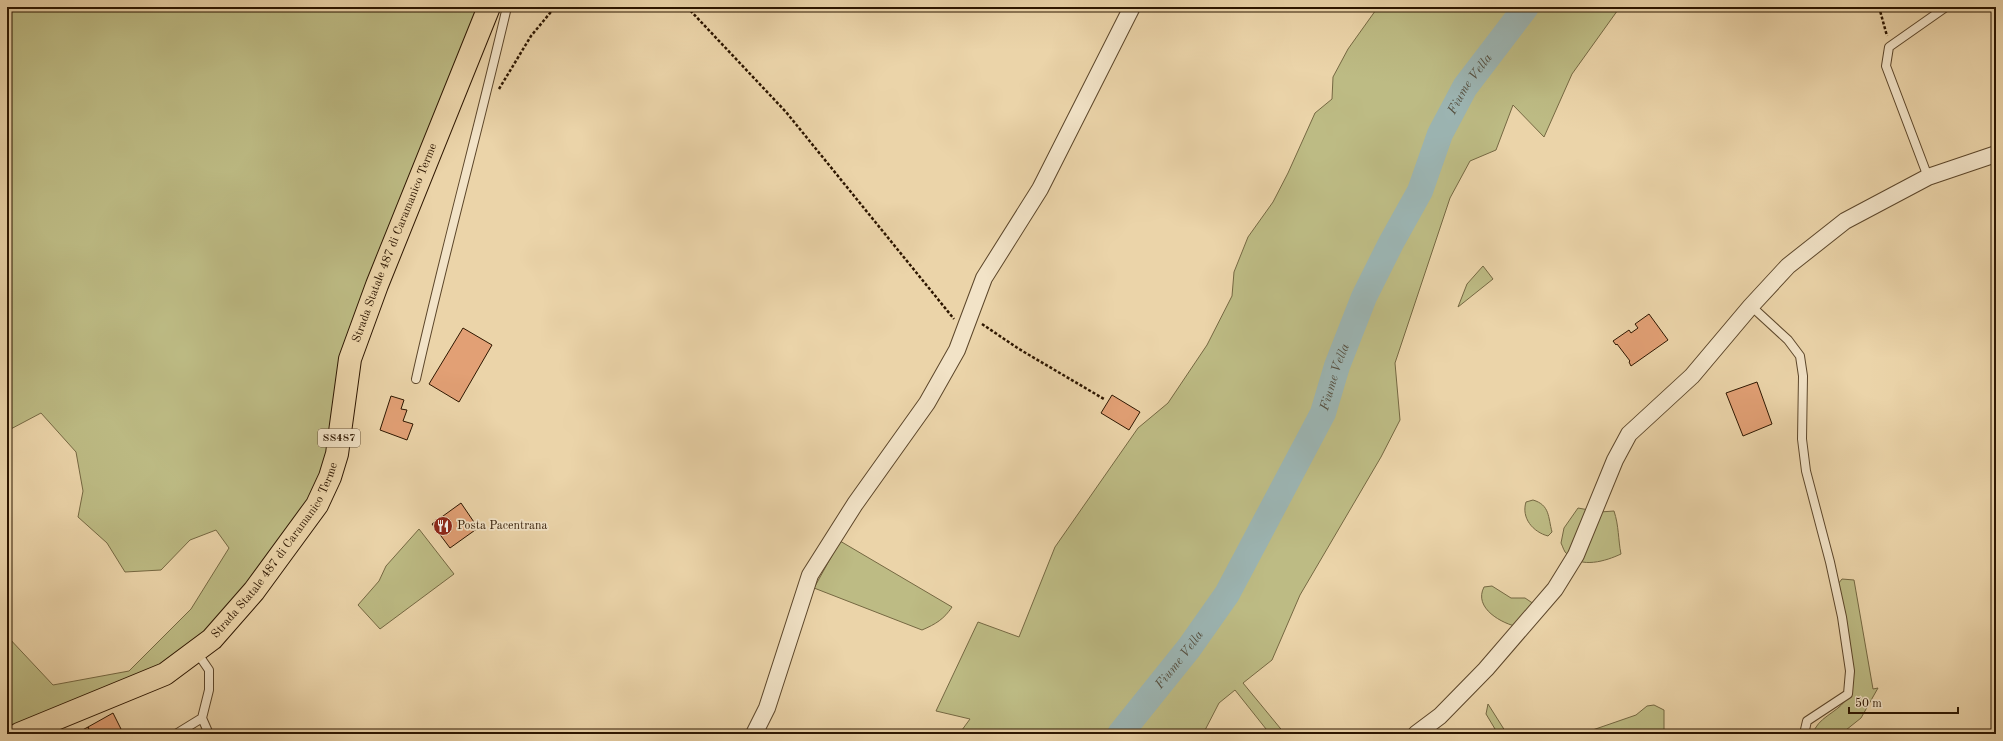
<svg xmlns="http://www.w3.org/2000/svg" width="2003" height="741" viewBox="0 0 2003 741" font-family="'Old Standard TT',serif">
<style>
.green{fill:#bdbb84;stroke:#756842}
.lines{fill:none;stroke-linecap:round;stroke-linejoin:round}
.river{stroke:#9cb5b3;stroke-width:26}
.building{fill:#e2a075;stroke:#2d1600}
.service-casing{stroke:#5c462a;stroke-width:10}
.minor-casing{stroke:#5c462a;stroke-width:18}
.primary-casing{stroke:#2d1600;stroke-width:24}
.path{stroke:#2d1600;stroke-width:2.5;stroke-dasharray:3 2;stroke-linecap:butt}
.service{stroke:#f2e3c7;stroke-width:8}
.minor{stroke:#f2e3c7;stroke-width:16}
.primary{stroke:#ebd4a9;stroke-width:22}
.labels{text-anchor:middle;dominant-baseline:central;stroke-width:3.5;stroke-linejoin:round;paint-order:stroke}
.shield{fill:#f2e3c7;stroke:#68543c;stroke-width:1}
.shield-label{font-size:11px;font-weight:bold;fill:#2d1600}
.street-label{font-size:12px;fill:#2d1600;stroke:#f2e3c7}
.poi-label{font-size:12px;fill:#2d1600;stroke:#f2e3c7;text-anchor:start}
.water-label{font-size:13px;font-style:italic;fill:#544e3f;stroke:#f2e3c7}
</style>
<rect width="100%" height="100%" fill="#ebd4a9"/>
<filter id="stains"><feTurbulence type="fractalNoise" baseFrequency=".005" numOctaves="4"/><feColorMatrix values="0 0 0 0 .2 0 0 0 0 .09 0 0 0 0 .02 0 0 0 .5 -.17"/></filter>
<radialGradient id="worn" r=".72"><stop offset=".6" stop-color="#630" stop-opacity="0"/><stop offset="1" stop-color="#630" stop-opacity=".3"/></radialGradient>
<path class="green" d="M 7,7 L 489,7 L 377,285 L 337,454 L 254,591 L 165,674 L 7,734 L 7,636 L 53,685 L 129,671 L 191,609 L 229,548 L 216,530 L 190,540 L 161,570 L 125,572 L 107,543 L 78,517 L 83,491 L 76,452 L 41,413 L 7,431 Z
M 1378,7 L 1620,7 L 1572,74 L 1544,137 L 1513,105 L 1496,150 L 1470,161 L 1450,198 L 1395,363 L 1400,420 L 1381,457 L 1300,595 L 1272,660 L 1243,683 L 1285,734 L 1270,734 L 1235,690 L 1219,703 L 1203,734 L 959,734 L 970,719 L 936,711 L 978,622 L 1019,637 L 1055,547 L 1138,428 L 1168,403 L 1207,345 L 1232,296 L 1234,272 L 1248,237 L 1273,202 L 1288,173 L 1315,113 L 1332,99 L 1333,77 L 1348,49 Z
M 1483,266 L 1493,279 L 1458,307 L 1467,284 Z
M 1533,500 C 1550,505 1548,517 1552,532 L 1548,536 C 1533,532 1521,518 1526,502 Z
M 1578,508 L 1600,512 L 1614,511 C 1619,526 1618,539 1621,554 C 1606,561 1581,569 1567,554 C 1564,552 1563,547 1561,543 L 1564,528 Z
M 419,529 L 454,574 L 380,629 L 358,605 L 379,581 L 386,566 Z
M 840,541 L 952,607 C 944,619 936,624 922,630 L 814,588 Z
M 1842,579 L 1854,580 L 1873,689 L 1878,688 L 1861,718 L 1841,734 L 1813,734 C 1817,718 1836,713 1845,701 C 1848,697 1850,691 1852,687 L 1838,584 Z
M 1492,586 L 1511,598 L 1525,598 L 1537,606 L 1519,627 C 1502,624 1473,608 1484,587 Z
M 1488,704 L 1507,734 L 1498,734 L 1486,714 Z
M 1654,705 L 1664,710 L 1664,734 L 1581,734 L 1636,715 L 1647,706 Z"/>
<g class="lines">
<path class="river" id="s1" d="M 1120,734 L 1189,648 L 1227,594 L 1323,413 L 1337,366 L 1364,297 L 1391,243 L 1420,191 L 1440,134 L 1465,87 L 1526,7"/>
</g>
<path class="building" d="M 1649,314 L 1668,340 L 1631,366 L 1629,362 L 1630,361 L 1617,344 L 1616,345 L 1613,341 L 1629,330 L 1631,333 L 1638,328 L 1635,324 Z
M 463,328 L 492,345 L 459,402 L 429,384 Z
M 1757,382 L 1772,424 L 1743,436 L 1726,393 Z
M 1112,395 L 1140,412 L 1129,430 L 1101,413 Z
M 391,396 L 404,400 L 401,409 L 407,410 L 403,421 L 413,424 L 407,440 L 380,430 Z
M 461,503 L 478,528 L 450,548 L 432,524 Z
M 113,713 L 121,729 L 113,734 L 91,734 L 88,727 Z
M 88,727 L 91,734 L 75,734 Z"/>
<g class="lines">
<defs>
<path id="service" d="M 1928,177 L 1886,66 L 1889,47 L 1946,7
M 1751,306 L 1788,340 L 1800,356 L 1803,376 L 1802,439 L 1806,471 L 1830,562 L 1842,617 L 1850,671 L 1848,694 L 1807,721 L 1804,734
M 416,379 C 444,254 478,131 507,7
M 196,651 L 209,670 L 209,690 L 202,718 L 209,734
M 176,734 L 202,718"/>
<path id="minor" d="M 754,734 L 767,708 L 810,575 L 855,504 L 927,403 L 957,350 L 984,278 L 1040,189 L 1132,7
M 1416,734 L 1440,716 L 1486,669 L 1555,589 L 1576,555 L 1615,460 L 1629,434 L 1692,376 L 1751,306 L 1788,266 L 1845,221 L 1928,177 L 1996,154"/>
<g id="primary">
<path id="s2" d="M 19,734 L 165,674 L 212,639 L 254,591 L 317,505 L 330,477 L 337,454 L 350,359 L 377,285 L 489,7"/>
</g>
</defs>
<use href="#service" class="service-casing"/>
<use href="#minor" class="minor-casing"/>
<use href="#primary" class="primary-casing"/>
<path class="path" d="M 687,7 L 786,112 L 954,319
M 1879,7 L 1887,36
M 499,89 L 531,36 L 555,7
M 982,324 L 1019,349 L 1104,399"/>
<use href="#service" class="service"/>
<use href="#minor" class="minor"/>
<use href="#primary" class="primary"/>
</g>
<defs>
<symbol id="restaurant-disc" viewBox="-11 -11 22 22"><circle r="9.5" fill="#8f2418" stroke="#f2e3c7"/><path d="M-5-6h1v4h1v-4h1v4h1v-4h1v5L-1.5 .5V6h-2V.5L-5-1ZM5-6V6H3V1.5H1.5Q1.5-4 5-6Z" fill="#fff"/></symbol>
</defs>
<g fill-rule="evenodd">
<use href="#restaurant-disc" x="432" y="515" width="22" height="22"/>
</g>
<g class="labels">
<rect class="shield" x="318" y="429" width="42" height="18" rx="3"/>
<g class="shield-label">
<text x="339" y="438">SS487</text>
</g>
<g class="street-label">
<text stroke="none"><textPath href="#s2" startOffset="662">Strada Statale 487 di Caramanico Terme</textPath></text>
<text stroke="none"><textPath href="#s2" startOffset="326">Strada Statale 487 di Caramanico Terme</textPath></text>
</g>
<g class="poi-label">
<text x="457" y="526">Posta Pacentrana</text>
</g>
<g class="water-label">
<text stroke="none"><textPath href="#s1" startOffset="743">Fiume Vella</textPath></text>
<text stroke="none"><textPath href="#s1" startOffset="419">Fiume Vella</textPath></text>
<text stroke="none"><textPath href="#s1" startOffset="95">Fiume Vella</textPath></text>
</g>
</g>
<rect width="2003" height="741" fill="none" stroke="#ebd4a9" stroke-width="24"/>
<rect x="8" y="8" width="1987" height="725" fill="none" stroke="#2d1600" stroke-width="2"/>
<rect x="12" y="12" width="1979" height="717" fill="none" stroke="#2d1600"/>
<path d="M1849 707v6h109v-6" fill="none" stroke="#2d1600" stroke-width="2"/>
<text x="1855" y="707" font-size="12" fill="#2d1600" stroke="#f2e3c7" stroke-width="3" paint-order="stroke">50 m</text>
<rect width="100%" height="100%" filter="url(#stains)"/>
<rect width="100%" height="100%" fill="url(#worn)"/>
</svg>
